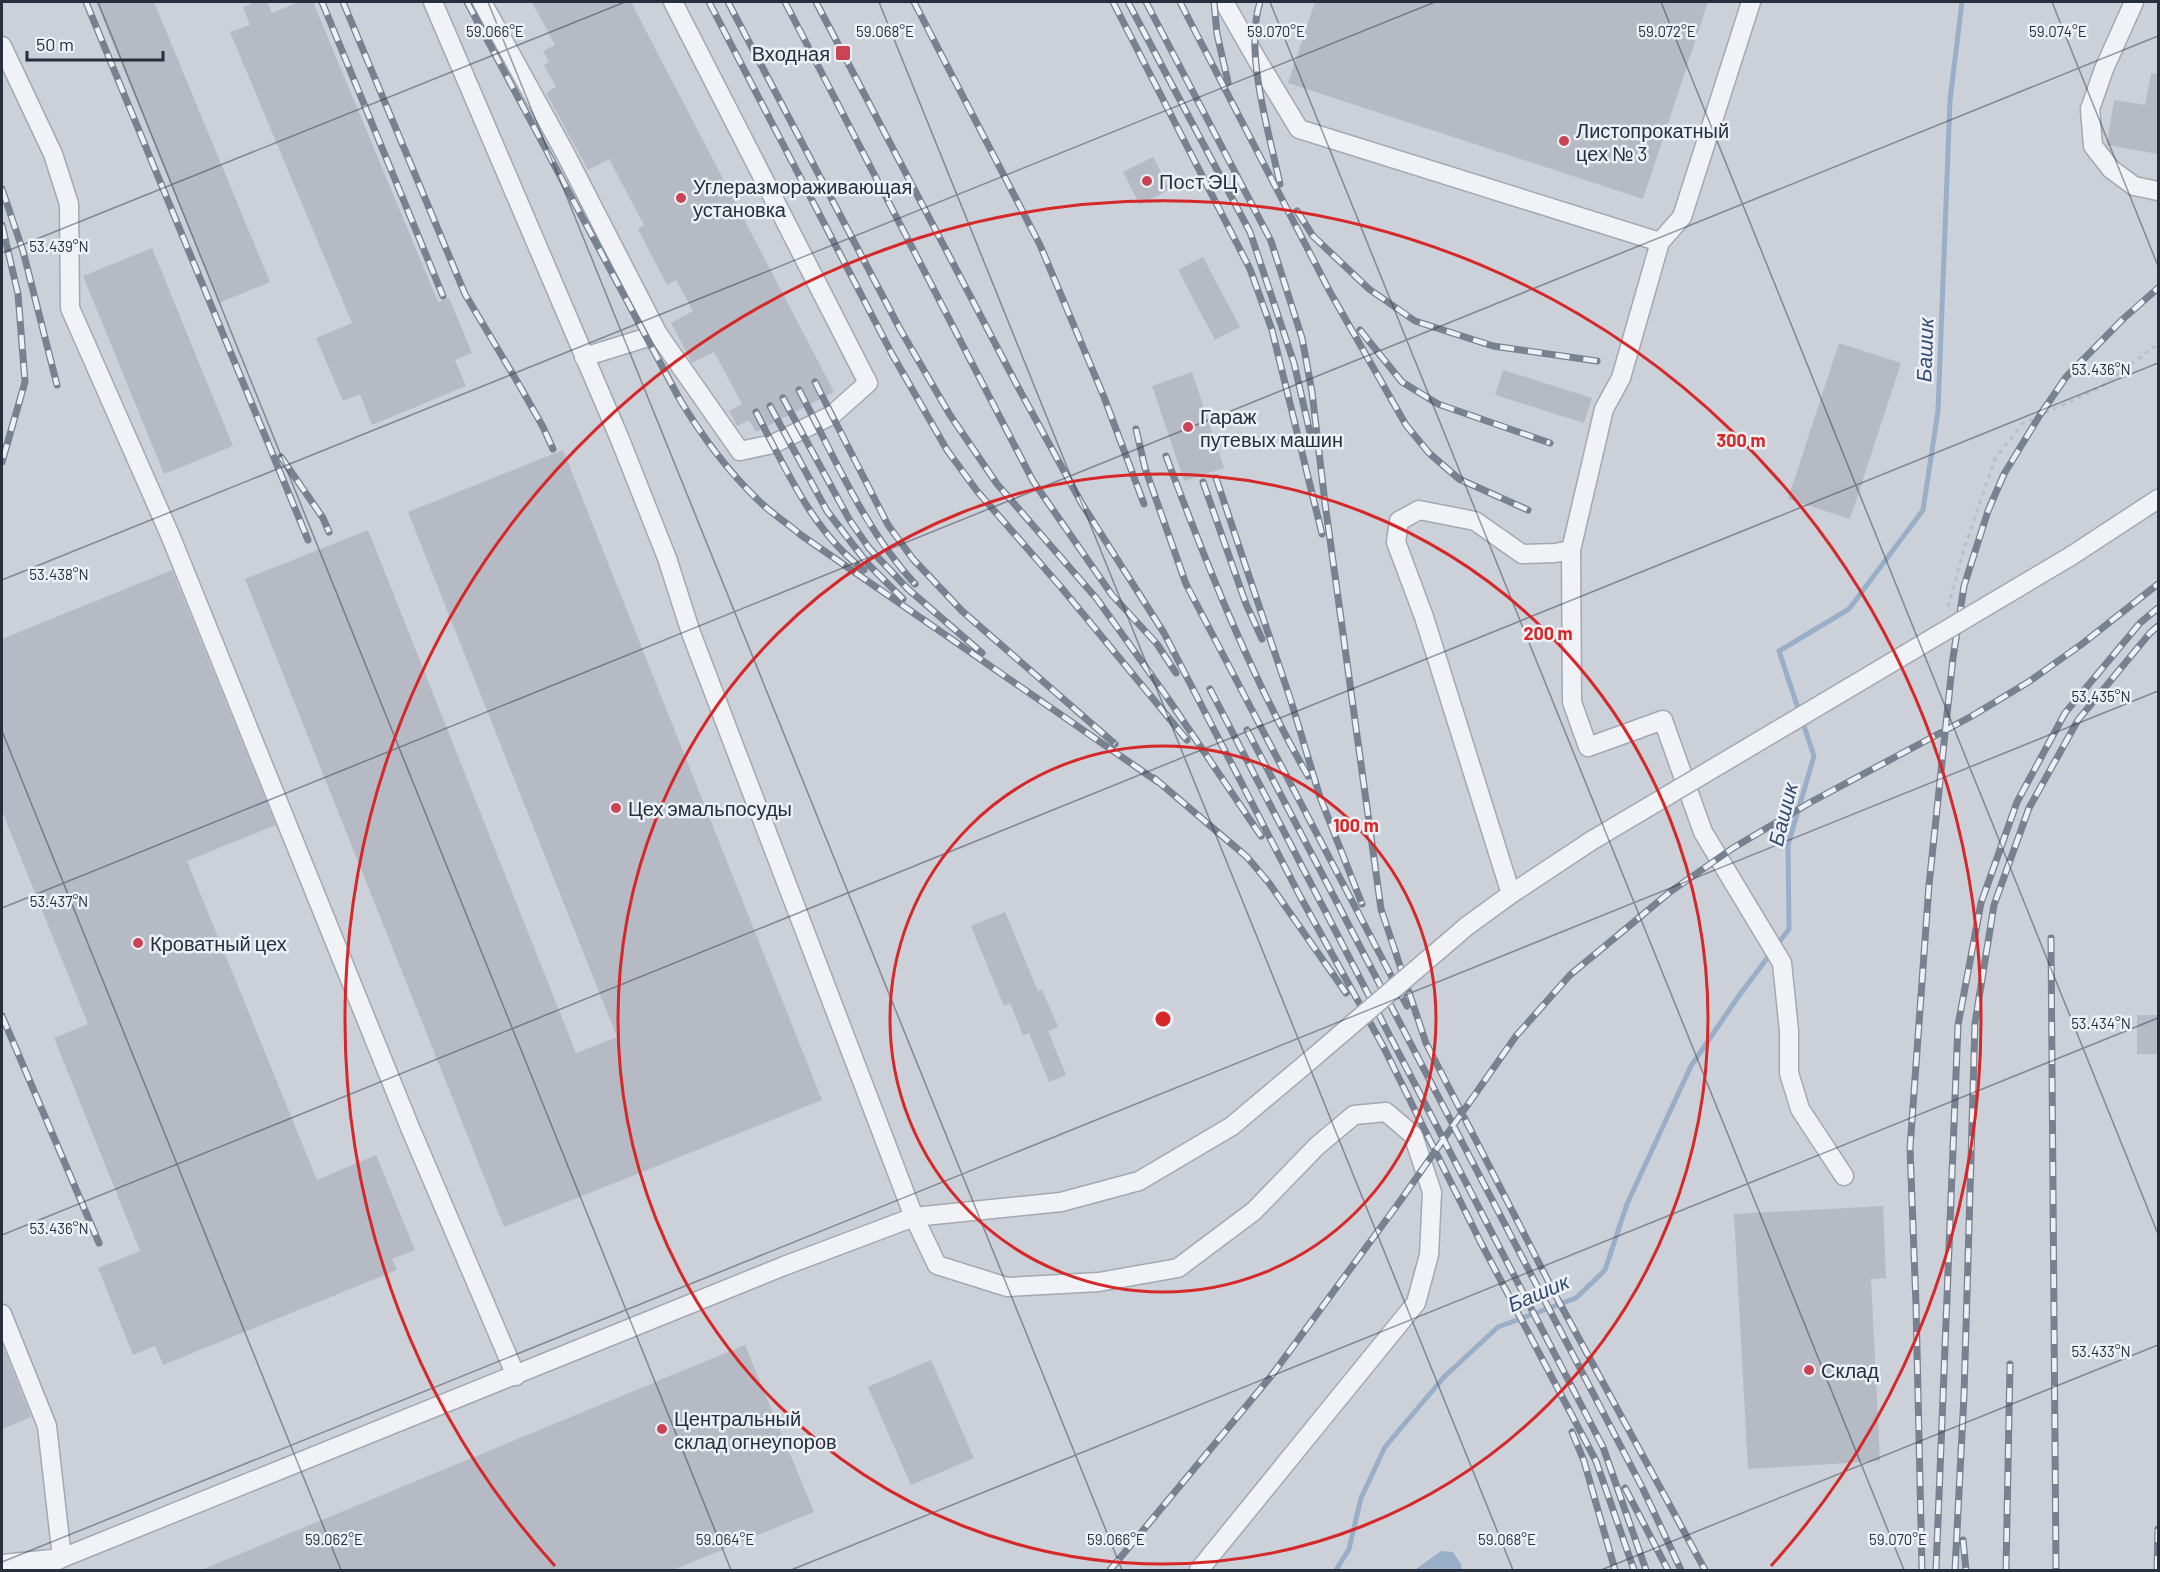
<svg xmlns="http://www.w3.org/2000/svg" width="2160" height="1572" viewBox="0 0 2160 1572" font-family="Barlow,sans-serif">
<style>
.built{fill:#ccd0d9}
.water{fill:#99afc7}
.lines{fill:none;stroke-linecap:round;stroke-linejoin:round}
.stream{stroke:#99afc7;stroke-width:5}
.building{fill:#b5bac4}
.minor-casing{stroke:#a3a8b1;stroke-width:21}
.path{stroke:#bcbfc6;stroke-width:3;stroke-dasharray:4.5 4.5;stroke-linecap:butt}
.minor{stroke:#f0f2f6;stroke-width:18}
.rail-casing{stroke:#788190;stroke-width:7}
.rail{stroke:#edf0f5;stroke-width:4.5;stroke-dasharray:14;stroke-linecap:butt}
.minor-bridge-casing{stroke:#a3a8b1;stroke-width:21;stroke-linecap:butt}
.minor-bridge{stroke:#f0f2f6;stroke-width:18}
.ticks{fill:none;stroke:#272f3e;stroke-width:1.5;stroke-opacity:0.45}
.ring{fill:none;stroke:#d62828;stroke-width:3}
.poi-dot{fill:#cb4456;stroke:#edf0f5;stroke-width:2}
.labels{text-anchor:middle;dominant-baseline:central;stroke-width:5;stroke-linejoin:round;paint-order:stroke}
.poi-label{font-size:20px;fill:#272f3e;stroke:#edf0f5;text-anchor:start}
.water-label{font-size:21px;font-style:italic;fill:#324d71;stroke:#edf0f5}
.ticks-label{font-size:15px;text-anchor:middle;fill:#272f3e;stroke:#edf0f5;stroke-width:5;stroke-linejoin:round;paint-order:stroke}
.centre{fill:#d62828;stroke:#edf0f5;stroke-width:3}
.ring-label{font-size:18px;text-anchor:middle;font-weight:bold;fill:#d62828;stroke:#edf0f5;stroke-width:5;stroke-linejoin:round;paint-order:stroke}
</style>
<rect width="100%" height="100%" fill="#dee1e7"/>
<path class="built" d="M 2,2 L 2158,2 L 2158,1570 L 2,1570 Z"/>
<path class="water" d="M 1441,1551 L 1453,1552 L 1461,1564 L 1462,1570 L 1415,1570 Z"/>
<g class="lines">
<path class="stream" d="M 1336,1570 L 1349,1549 L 1361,1498 L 1385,1447 L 1444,1377 L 1498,1327 L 1576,1298 L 1605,1270 L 1627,1204 L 1691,1066 L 1738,997 L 1789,929 L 1788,845 L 1814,756 L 1779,651 L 1849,609 L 1923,510 L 1938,411 L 1950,100 L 1962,2"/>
</g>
<path class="building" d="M 96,2 L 154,2 L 270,282 L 219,303 Z
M 255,2 L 267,2 L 272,13 L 299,2 L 313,2 L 438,302 L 449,298 L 472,353 L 455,360 L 466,386 L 372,425 L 360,394 L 343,401 L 316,338 L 352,323 L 230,32 L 250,25 L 243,7 Z
M 532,2 L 631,2 L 834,392 L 756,432 L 749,420 L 737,426 L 729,411 L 742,404 L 714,352 L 692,363 L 671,323 L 693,311 L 676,280 L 667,285 L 638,229 L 644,225 L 609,159 L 588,170 L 546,93 L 556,87 L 544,65 L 549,62 L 543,51 L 555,45 Z
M 1315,2 L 1708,2 L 1643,199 L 1288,83 Z
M 2151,73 L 2158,74 L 2158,154 L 2107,145 L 2114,100 L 2145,105 Z
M 1153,157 L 1170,189 L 1140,205 L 1123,172 Z
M 152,248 L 233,446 L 164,474 L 83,276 Z
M 1203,257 L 1240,327 L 1215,340 L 1178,270 Z
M 1839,343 L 1901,363 L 1850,519 L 1788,499 Z
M 1503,370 L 1592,398 L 1584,423 L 1495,395 Z
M 1192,372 L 1224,468 L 1184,481 L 1152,386 Z
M 563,450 L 822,1100 L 504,1227 L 245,579 L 368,530 L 576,1053 L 617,1037 L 408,512 Z
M 172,570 L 276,825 L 187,861 L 317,1180 L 376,1155 L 415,1250 L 392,1259 L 397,1270 L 163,1365 L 155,1346 L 133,1355 L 98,1268 L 140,1251 L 54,1038 L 88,1024 L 2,811 L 2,639 Z
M 1005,912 L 1038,991 L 1042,990 L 1058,1027 L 1048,1031 L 1066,1075 L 1049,1082 L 1029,1033 L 1023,1035 L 1010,1003 L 1004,1006 L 971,926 Z
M 2137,1015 L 2158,1015 L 2158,1054 L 2137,1054 Z
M 1883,1206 L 1886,1278 L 1871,1279 L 1880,1461 L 1748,1469 L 1734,1214 Z
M 2,1343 L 31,1417 L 2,1429 Z
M 745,1345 L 814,1512 L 673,1570 L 201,1570 Z
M 931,1360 L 974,1458 L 911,1485 L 868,1387 Z"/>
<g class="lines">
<defs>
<path id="minor" d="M 433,2 L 619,437 L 667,558 L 691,633 L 914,1217 L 937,1265 L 1007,1287 L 1099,1282 L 1178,1268 L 1254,1211 L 1317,1146 L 1354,1115 L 1386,1112 L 1413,1135 L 1432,1192 L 1429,1255 L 1416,1303 L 1199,1570
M 482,2 L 564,151 L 658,334
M 1224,2 L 1256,58 L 1299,129 L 1660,242
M 2134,2 L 2104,69 L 2090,109 L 2093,146 L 2111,169 L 2134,186 L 2158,191
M 2,46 L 53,154 L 69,204 L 70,308 L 170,535 L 411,1130 L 516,1376
M 584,357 L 658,334 L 740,451 L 773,444 L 832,415 L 868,383 L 673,2
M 1571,550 L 1572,702 L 1588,747 L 1663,720 L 1703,832 L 1782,963 L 1789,1031 L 1789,1073 L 1800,1109 L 1844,1176
M 2071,556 L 2158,499
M 1511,894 L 1424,617 L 1396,542 L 1399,521 L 1419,510 L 1475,521 L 1522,554 L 1555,553 L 1571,550 L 1604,409 L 1621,378 L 1660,242 L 1682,217 L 1751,2
M 1467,926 L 1511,894 L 1591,841
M 2,1314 L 47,1426 L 62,1558 L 52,1563
M 2,1564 L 62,1558 L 784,1266 L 914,1217 L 1061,1202 L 1139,1181 L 1232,1126 L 1314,1057"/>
</defs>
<use href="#minor" class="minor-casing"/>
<path class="path" d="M 1948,607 L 1964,549 L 1995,459 L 2022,424 L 2099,388 L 2158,344"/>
<use href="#minor" class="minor"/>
<defs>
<path id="rail" d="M 86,2 L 308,540
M 322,2 L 443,296
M 343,2 L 465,294 L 521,388 L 543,427 L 553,449
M 467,2 L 679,398 C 701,435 727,470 758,500 C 771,513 787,523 801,535 L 1158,782
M 709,2 L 892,354 L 947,450 L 977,491 L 1060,586 L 1187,740
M 728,2 L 900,329 L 950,415 L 997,484 L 1097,599 L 1167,697 L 1261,836
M 785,2 L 1033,481 L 1112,595 L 1157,644 L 1176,673
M 816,2 L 1019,389 L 1082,504 L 1164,633 L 1301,898 L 1383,1046 L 1481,1243 L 1596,1461 L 1634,1570
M 914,2 L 1040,245 L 1104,397 L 1144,504
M 1113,2 L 1250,269 L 1272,330 L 1322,534
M 1128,2 L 1250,232 L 1294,363 L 1310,433
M 1146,2 L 1271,241 L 1302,338 L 1312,392 L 1325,503 L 1381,909 L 1426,1043 L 1558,1300 L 1705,1570
M 1180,2 L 1330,292 L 1406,425 L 1429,453 L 1459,479 L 1528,510
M 1214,2 L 1217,34 L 1228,82
M 1260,2 C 1244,52 1269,132 1280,184
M 2,189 L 23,251 L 57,385
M 1297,211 L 1313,236 L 1369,289 L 1415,321 L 1493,346 L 1597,361
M 2,225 L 18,294 L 25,382 L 2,462
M 1360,330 L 1402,382 L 1438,404 L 1550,443
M 815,382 L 888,525 L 913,559 L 962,611 L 1115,744
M 799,390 C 834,456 864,529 915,584
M 783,398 L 849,519 L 869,548 L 908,589 L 982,653
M 770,406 L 827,511 L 868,564 L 903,599
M 756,412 C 785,467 812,531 864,570
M 1136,429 L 1145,468 L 1186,584 L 1407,1006
M 1166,456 C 1207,565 1250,675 1308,776
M 281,457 L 323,518 L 329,532
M 1216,478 L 1291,701 L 1320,797 L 1362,904
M 1203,482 L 1246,604 L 1262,639
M 1210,689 L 1603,1447 L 1646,1570
M 1247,730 L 1643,1489 L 1681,1570
M 1154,778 L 1247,857 L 1269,883 L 1346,993
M 2051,938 L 2056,1570
M 2,1016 L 99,1243
M 1572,1432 L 1584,1461 L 1615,1570
M 1625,1488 L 1668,1570
M 1963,1540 L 1966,1570
M 1110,1570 L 1272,1375 L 1398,1204 L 1516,1036 L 1570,975 L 1670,892 L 1733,848 L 1811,802 L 1972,716 L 2030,681 L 2082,644 L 2158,584
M 1922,1570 L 1916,1305 L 1910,1148 L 1929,885 L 1953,658 L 1964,586 L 1988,511 L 2004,474 L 2040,415 L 2066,377 L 2123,319 L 2158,288
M 1936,1570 L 1958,1025 L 1981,903 L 2017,802 L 2065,713 L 2140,623 L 2158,608
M 1955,1570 L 1964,1395 L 1975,1023 L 1994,905 L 2029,808 L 2078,720 L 2150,633 L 2158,626
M 2006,1570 L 2010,1364
M 2157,1570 L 2158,1529"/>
</defs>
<use href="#rail" class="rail-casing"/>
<use href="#rail" class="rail"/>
<defs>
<path id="minor-bridge" d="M 1591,841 L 2071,556
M 1314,1057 L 1467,926"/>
</defs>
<use href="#minor-bridge" class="minor-bridge-casing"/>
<use href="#minor-bridge" class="minor-bridge"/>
</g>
<path class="ticks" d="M 98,2 L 731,1570M 488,2 L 1122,1570M 879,2 L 1513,1570M 1270,2 L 1904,1570M 1661,2 L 2158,1234M 2052,2 L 2158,266M 2,253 L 625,2M 2,580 L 1435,2M 2,731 L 341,1570M 2,908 L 2158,36M 2,1235 L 2158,363M 2,1562 L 2158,691M 791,1570 L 2158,1018M 1601,1570 L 2158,1345"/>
<g class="ring">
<circle cx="1163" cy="1019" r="273"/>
<circle cx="1163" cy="1019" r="545"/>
<path d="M555 1566A818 818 0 1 1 1771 1566"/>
</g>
<g class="poi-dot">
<rect x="835" y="45" width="16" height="16" rx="3"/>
<circle cx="1564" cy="141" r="6"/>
<circle cx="1147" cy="181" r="6"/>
<circle cx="681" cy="198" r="6"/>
<circle cx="1188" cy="427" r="6"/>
<circle cx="616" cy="808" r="6"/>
<circle cx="138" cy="943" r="6"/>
<circle cx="1809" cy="1370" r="6"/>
<circle cx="662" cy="1429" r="6"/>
</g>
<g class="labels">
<g class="poi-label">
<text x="830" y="53" text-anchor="end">Входная</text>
<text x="1576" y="130">Листопрокатный<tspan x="1576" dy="23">цех № 3</tspan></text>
<text x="1159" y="181">Поcт ЭЦ</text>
<text x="693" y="186">Углеразмораживающая<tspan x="693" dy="23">установка</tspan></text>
<text x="1200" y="416">Гараж<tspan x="1200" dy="23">путевых машин</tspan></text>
<text x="628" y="808">Цех эмальпосуды</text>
<text x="150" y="943">Кроватный цех</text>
<text x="1821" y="1370">Склад</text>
<text x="674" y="1418">Центральный<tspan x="674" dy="23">склад огнеупоров</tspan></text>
</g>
<g class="water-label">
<text transform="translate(1924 350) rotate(-88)">Башик</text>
<text transform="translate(1782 814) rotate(-76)">Башик</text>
<text transform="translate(1538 1292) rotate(-23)">Башик</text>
</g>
</g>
<g class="ticks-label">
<text x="495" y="37">59.066°E</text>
<text x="885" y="37">59.068°E</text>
<text x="1276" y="37">59.070°E</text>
<text x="1667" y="37">59.072°E</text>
<text x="2058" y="37">59.074°E</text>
<text x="59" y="252">53.439°N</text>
<text x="2101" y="375">53.436°N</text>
<text x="59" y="580">53.438°N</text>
<text x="2101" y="702">53.435°N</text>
<text x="59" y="907">53.437°N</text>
<text x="2101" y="1029">53.434°N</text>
<text x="59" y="1234">53.436°N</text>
<text x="2101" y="1357">53.433°N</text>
<text x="334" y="1545">59.062°E</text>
<text x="725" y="1545">59.064°E</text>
<text x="1116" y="1545">59.066°E</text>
<text x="1507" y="1545">59.068°E</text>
<text x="1898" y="1545">59.070°E</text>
</g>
<circle cx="1163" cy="1019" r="9" class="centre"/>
<g class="ring-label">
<text x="1741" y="447">300 m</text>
<text x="1548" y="640">200 m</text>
<text x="1356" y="832">100 m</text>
</g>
<rect width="2160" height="1572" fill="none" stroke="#272f3e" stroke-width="6"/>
<path d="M27 51v9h136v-9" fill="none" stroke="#272f3e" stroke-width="3"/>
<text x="36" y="51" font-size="18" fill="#272f3e" stroke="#edf0f5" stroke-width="4.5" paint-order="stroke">50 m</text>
</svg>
